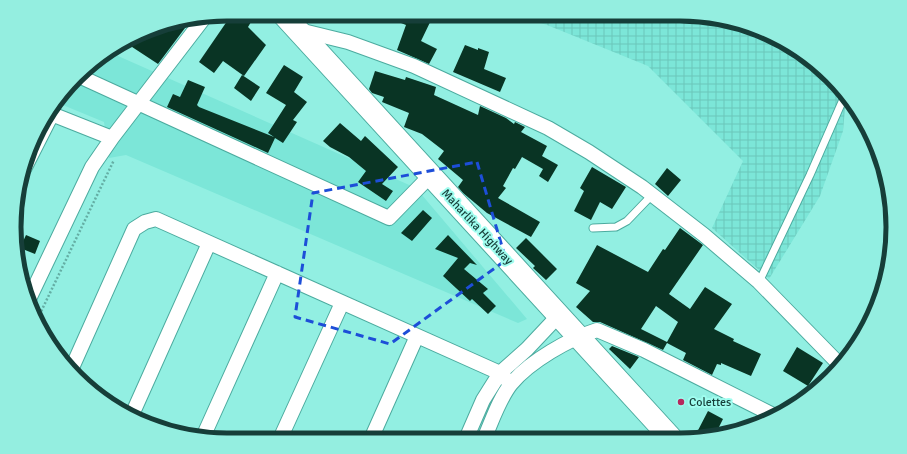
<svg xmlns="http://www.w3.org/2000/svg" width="907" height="454" viewBox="0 0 907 454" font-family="Signika,sans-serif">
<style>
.built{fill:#7ce6d8}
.industrial{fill:url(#industrial-grid)}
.building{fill:#093424;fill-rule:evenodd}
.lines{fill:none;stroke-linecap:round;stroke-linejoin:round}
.lane-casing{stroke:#4cab9f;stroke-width:9}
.street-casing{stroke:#4cab9f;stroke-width:16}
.highway-casing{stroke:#4cab9f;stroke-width:24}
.path{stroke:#64aea4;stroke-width:2.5;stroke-dasharray:2 2;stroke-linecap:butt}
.lane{stroke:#fff;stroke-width:7}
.street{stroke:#fff;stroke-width:14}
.highway{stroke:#fff;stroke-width:22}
.marked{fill:none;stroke:#1d4ed8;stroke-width:3;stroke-dasharray:8 5;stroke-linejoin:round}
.poi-dot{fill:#b6285d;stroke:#9ffdef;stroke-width:1.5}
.labels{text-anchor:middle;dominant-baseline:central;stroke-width:4;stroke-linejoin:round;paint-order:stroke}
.street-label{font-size:12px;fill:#163e39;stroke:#9ffdef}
.poi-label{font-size:12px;fill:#163e39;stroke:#9ffdef;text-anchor:start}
.rim{fill:none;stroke:#163e39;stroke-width:5}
</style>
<defs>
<pattern id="industrial-grid" width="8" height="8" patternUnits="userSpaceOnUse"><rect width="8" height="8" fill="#7ce6d8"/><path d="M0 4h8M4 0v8" fill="none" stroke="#6ac6ba"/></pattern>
</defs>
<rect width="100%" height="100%" fill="#92efe2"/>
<path class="built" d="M 109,52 L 416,188 L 527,319 L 518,323 L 126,155 L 109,158 L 104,122 L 58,103 L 97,58 Z"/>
<path class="industrial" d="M 510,14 L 694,14 L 774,36 L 840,86 L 846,97 L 843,131 L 820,196 L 769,279 L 712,228 L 743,161 L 648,66 L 547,25 Z"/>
<path class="building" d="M 232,14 L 242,14 L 251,22 L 248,27 L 266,45 L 244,76 L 223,61 L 214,73 L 199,62 Z
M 405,14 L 434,14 L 421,41 L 437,49 L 429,64 L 397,50 L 406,25 L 401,23 Z
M 191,20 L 158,64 L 126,43 L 148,31 L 156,36 L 162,25 Z
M 465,45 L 478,50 L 478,48 L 489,52 L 484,69 L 506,78 L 500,92 L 453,72 Z
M 284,65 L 303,77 L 294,92 L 307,102 L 293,120 L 297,122 L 283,143 L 275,138 L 268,153 L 167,107 L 173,94 L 180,97 L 188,80 L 205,87 L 197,105 L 199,107 L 274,137 L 268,133 L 286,105 L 266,93 Z
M 375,71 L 405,80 L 406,77 L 436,87 L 434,95 L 478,115 L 480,106 L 506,118 L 514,124 L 515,122 L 525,127 L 521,132 L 547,146 L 542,156 L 558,165 L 548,182 L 539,176 L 543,169 L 522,157 L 515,169 L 513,168 L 503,186 L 506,188 L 498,198 L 540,222 L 531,237 L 487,213 L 463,193 L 458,187 L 463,180 L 438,159 L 444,151 L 422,134 L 404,127 L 409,113 L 382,102 L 384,97 L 372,93 L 369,89 Z
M 242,75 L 260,87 L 251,101 L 234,88 Z
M 340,123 L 361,141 L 365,136 L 398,167 L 382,184 L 393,191 L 386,201 L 358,182 L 366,171 L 349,157 L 330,147 L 323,141 Z
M 592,167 L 626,187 L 612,209 L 600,202 L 591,220 L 574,211 L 584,191 L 580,188 Z
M 667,168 L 681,180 L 668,196 L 655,184 Z
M 423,210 L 432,218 L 412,241 L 401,233 Z
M 680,228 L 703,245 L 669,294 L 690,309 L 705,287 L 732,304 L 714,329 L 734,339 L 733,341 L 761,354 L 751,376 L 721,363 L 721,365 L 717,364 L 712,375 L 683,360 L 686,353 L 667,343 L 663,350 L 600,322 L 593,322 L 576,307 L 590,291 L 576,283 L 597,245 L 648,272 L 663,249 L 665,250 ZM 656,306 L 678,322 L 667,342 L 641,329 Z
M 26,235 L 40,241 L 35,254 L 20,248 Z
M 448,235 L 477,265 L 470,263 L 464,269 L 488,289 L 483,293 L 496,306 L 488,314 L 472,299 L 470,301 L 443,276 L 458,258 L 435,249 Z
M 526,238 L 557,269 L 546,280 L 533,268 L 535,266 L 516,248 Z
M 612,346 L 639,357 L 630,369 L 609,349 Z
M 797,347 L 823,363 L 808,386 L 783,371 Z
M 708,411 L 723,419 L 714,437 L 694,438 Z"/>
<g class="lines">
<defs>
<path id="lane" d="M 593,228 L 616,227 L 627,221 L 652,195
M 759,282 L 810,175 L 845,95"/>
<path id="street" d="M 299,30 L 348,42 L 414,66 L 548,128 L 589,152 L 642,187 L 704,235 L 759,282 L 841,366
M 81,77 L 389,218 L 430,176
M 49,113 L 112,138
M 24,169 L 52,114
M 29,299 L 92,167 L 112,138 L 204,18
M 71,370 L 134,229 L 145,222 L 156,219 L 500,373 L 511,384
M 131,417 L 209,243
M 203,437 L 277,273
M 280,439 L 342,303
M 371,439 L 417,336
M 466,439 L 483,400 L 500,373 L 527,349 L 559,315
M 484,439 C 492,421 499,399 511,384 C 530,361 569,339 597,330 L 644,350 L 775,416"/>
<path id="highway" d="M 283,14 L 671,438"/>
</defs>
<use href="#lane" class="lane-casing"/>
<use href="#street" class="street-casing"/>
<use href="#highway" class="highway-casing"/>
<path class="path" d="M 36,322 L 114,160"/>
<use href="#lane" class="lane"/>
<use href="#street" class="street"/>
<use href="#highway" class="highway"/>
</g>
<path class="marked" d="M 477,162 L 506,260 L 390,344 L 295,317 L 313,193 Z"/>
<circle class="poi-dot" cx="681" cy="402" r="4"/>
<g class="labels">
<g class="street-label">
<text transform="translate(477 227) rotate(47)">Maharlika Highway</text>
</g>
<g class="poi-label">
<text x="689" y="402">Colettes</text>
</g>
</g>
<path d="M0 0H907V454H0ZM227 21H680A206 206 0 0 1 886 227V227A206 206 0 0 1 680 433H227A206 206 0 0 1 21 227V227A206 206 0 0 1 227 21Z" fill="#94eee0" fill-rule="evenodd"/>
<path class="rim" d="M227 21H680A206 206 0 0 1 886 227V227A206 206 0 0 1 680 433H227A206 206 0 0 1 21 227V227A206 206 0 0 1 227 21Z"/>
</svg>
